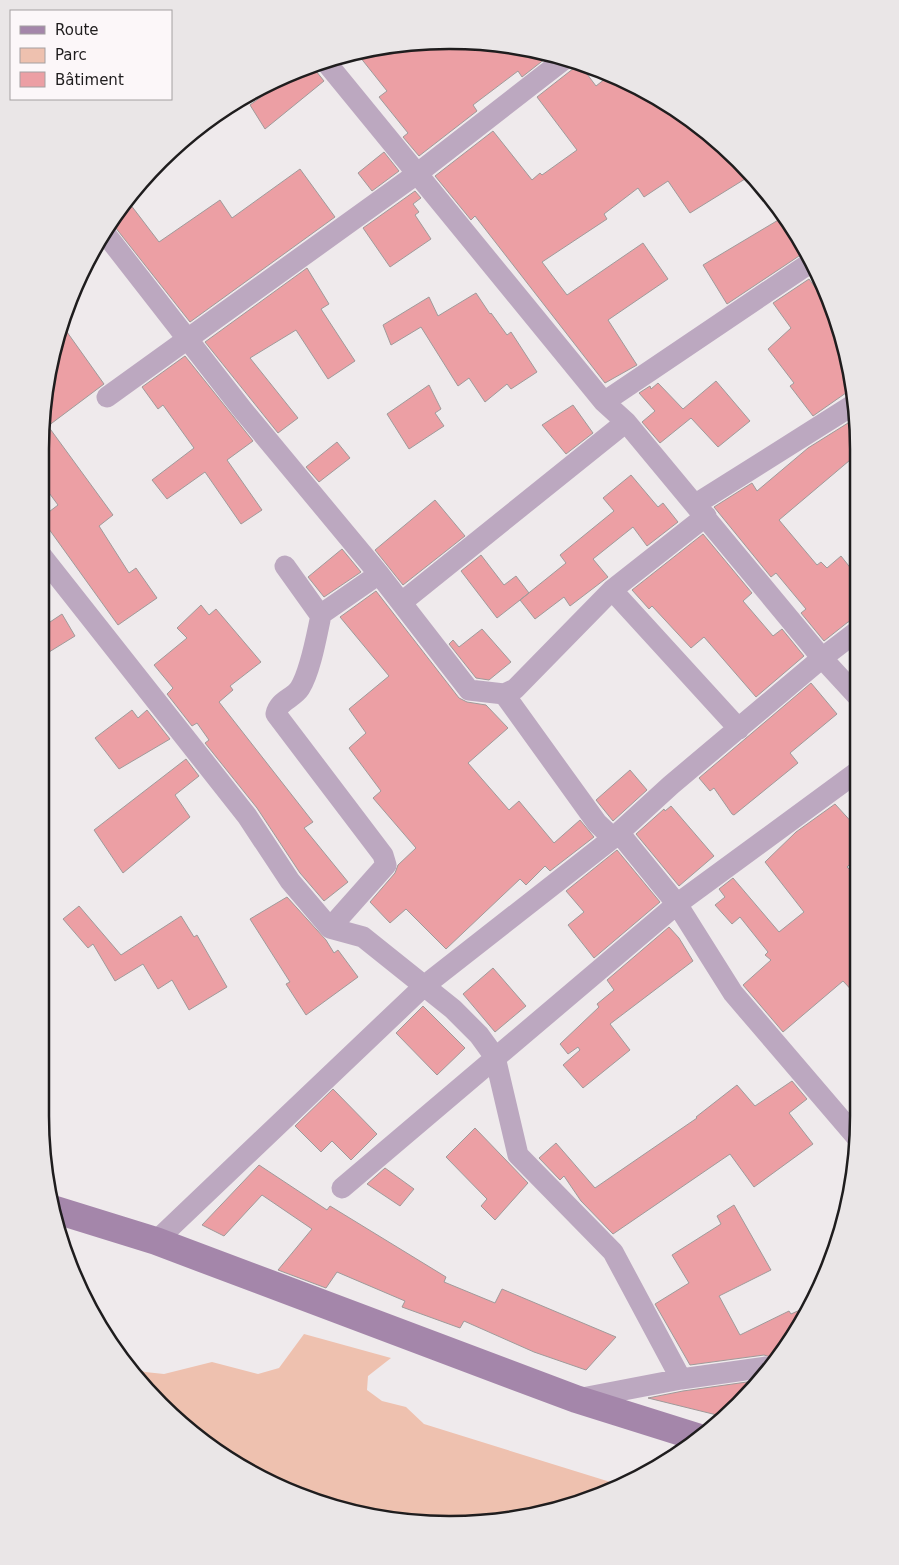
<svg xmlns="http://www.w3.org/2000/svg" width="899" height="1565" viewBox="0 0 899 1565" font-family="'DejaVu Sans',sans-serif">
<style>
.green{fill:#eec1af}
.building{fill:#ec9fa4;stroke:#a09a9a}
.lines{fill:none;stroke-linecap:round;stroke-linejoin:round}
.street{stroke:#bca8c0;stroke-width:21}
.secondary{stroke:#a486aa;stroke-width:28}
.rim{fill:none;stroke:#1f1d1e;stroke-width:2.5}
</style>
<rect width="100%" height="100%" fill="#efeaec"/>
<path class="green" d="M 304,1334 L 391,1358 L 368,1376 L 367,1390 L 382,1401 L 406,1407 L 424,1424 L 620,1485 L 606,1494 L 476,1524 L 343,1511 L 222,1456 L 124,1363 L 145,1372 L 164,1374 L 212,1362 L 258,1374 L 279,1368 Z"/>
<path class="building" d="M 423,41 L 503,44 L 550,55 L 522,77 L 518,71 L 473,105 L 477,111 L 419,156 L 403,137 L 408,133 L 379,97 L 387,91 L 356,52 Z
M 578,62 L 596,86 L 610,75 L 654,95 L 722,147 L 745,179 L 690,213 L 668,181 L 644,197 L 638,188 L 604,214 L 607,219 L 542,262 L 567,295 L 643,243 L 668,279 L 608,320 L 637,365 L 605,383 L 475,216 L 471,220 L 435,176 L 493,131 L 532,180 L 540,173 L 542,175 L 577,150 L 537,97 L 574,68 Z
M 312,66 L 324,81 L 265,129 L 250,105 L 295,72 Z
M 384,152 L 399,171 L 372,191 L 358,173 Z
M 300,169 L 335,217 L 190,322 L 111,222 L 127,200 L 159,242 L 220,200 L 232,218 Z
M 415,191 L 421,198 L 413,204 L 419,212 L 415,215 L 431,239 L 390,267 L 363,228 Z
M 785,216 L 805,252 L 727,304 L 703,265 Z
M 307,268 L 329,304 L 321,309 L 355,361 L 328,379 L 296,330 L 250,358 L 298,418 L 278,433 L 205,342 Z
M 809,279 L 823,298 L 826,296 L 837,318 L 853,388 L 813,416 L 790,386 L 794,383 L 768,349 L 791,328 L 773,303 Z
M 476,293 L 490,314 L 491,313 L 507,335 L 511,332 L 537,372 L 511,389 L 507,384 L 485,402 L 469,378 L 458,386 L 421,327 L 391,345 L 383,325 L 429,297 L 438,316 Z
M 62,325 L 104,384 L 48,426 L 113,515 L 99,526 L 129,573 L 136,568 L 157,598 L 118,625 L 41,518 L 58,505 L 41,482 L 41,423 L 54,343 Z
M 185,356 L 253,441 L 227,460 L 262,510 L 241,524 L 205,472 L 167,499 L 152,480 L 194,448 L 163,405 L 158,409 L 142,387 Z
M 716,381 L 750,421 L 718,447 L 691,418 L 660,443 L 642,422 L 655,411 L 639,393 L 650,386 L 651,389 L 658,383 L 683,409 Z
M 429,385 L 441,409 L 435,413 L 444,426 L 409,449 L 387,414 Z
M 573,405 L 593,433 L 566,454 L 542,425 Z
M 856,418 L 856,455 L 779,520 L 817,565 L 821,562 L 827,568 L 841,556 L 856,575 L 856,620 L 848,622 L 824,641 L 801,613 L 806,609 L 776,573 L 771,577 L 714,507 L 752,483 L 757,491 L 808,448 Z
M 337,442 L 350,458 L 319,482 L 306,467 Z
M 631,475 L 658,507 L 663,503 L 678,522 L 647,546 L 633,527 L 593,559 L 608,577 L 570,606 L 564,597 L 535,619 L 520,600 L 566,563 L 560,555 L 614,511 L 603,498 Z
M 435,500 L 465,536 L 403,585 L 375,550 Z
M 703,534 L 752,593 L 743,601 L 773,636 L 782,629 L 804,656 L 756,697 L 704,637 L 691,648 L 652,606 L 649,609 L 632,590 Z
M 342,549 L 361,572 L 324,597 L 308,577 Z
M 481,555 L 504,585 L 516,576 L 529,593 L 497,618 L 461,571 Z
M 376,591 L 459,698 L 467,702 L 486,705 L 508,728 L 468,763 L 509,810 L 519,801 L 554,843 L 580,820 L 594,837 L 550,871 L 545,866 L 526,885 L 520,879 L 446,949 L 406,909 L 390,923 L 370,902 L 395,873 L 398,865 L 416,848 L 373,798 L 381,791 L 349,748 L 366,733 L 349,709 L 389,676 L 340,617 Z
M 201,605 L 209,615 L 216,609 L 261,662 L 230,686 L 233,690 L 219,702 L 313,822 L 304,828 L 348,882 L 324,901 L 300,873 L 257,808 L 205,743 L 209,740 L 197,723 L 192,726 L 167,694 L 173,688 L 154,665 L 187,638 L 177,628 Z
M 62,614 L 75,636 L 41,657 L 41,628 Z
M 482,629 L 511,662 L 489,680 L 476,678 L 449,644 L 453,640 L 459,647 Z
M 811,683 L 837,714 L 790,753 L 798,763 L 734,815 L 732,814 L 714,788 L 710,791 L 699,778 Z
M 132,710 L 138,718 L 147,710 L 170,739 L 119,769 L 95,738 Z
M 186,759 L 199,776 L 175,795 L 190,817 L 123,873 L 94,830 Z
M 630,770 L 647,790 L 613,821 L 596,800 Z
M 835,804 L 857,828 L 857,857 L 847,867 L 857,877 L 858,997 L 843,981 L 783,1032 L 743,985 L 771,960 L 765,955 L 768,952 L 740,917 L 732,924 L 715,905 L 725,897 L 719,889 L 733,878 L 779,932 L 804,912 L 765,862 L 796,832 Z
M 671,806 L 714,856 L 679,886 L 636,834 L 664,809 L 665,811 Z
M 617,850 L 660,902 L 594,958 L 568,925 L 584,912 L 566,891 Z
M 287,897 L 326,940 L 334,953 L 338,950 L 358,977 L 306,1015 L 286,984 L 290,982 L 250,919 Z
M 79,906 L 121,955 L 181,916 L 194,937 L 197,935 L 227,987 L 189,1010 L 172,980 L 158,989 L 143,964 L 115,981 L 93,944 L 88,948 L 63,919 Z
M 669,927 L 679,938 L 693,961 L 610,1024 L 630,1050 L 583,1088 L 563,1065 L 580,1050 L 578,1047 L 568,1054 L 560,1044 L 599,1007 L 597,1004 L 614,990 L 607,980 Z
M 493,968 L 526,1006 L 495,1032 L 463,994 Z
M 423,1006 L 465,1048 L 437,1075 L 396,1033 Z
M 792,1081 L 807,1099 L 789,1113 L 813,1144 L 754,1187 L 730,1154 L 613,1234 L 581,1201 L 564,1176 L 560,1180 L 539,1158 L 556,1143 L 595,1188 L 697,1118 L 696,1117 L 737,1085 L 755,1106 Z
M 333,1089 L 377,1134 L 351,1160 L 332,1141 L 321,1152 L 295,1126 Z
M 475,1128 L 528,1183 L 495,1220 L 481,1206 L 487,1199 L 446,1157 Z
M 259,1165 L 327,1210 L 330,1206 L 446,1277 L 444,1282 L 495,1303 L 502,1289 L 616,1337 L 586,1370 L 534,1352 L 464,1321 L 460,1328 L 402,1307 L 405,1301 L 337,1272 L 326,1288 L 278,1270 L 312,1229 L 262,1195 L 224,1236 L 202,1225 Z
M 385,1168 L 414,1189 L 400,1206 L 367,1184 Z
M 734,1205 L 771,1270 L 719,1296 L 740,1335 L 789,1311 L 791,1314 L 811,1305 L 804,1320 L 774,1358 L 764,1355 L 690,1365 L 655,1304 L 689,1283 L 672,1255 L 721,1224 L 717,1216 Z
M 754,1381 L 725,1417 L 648,1398 L 683,1391 Z"/>
<g class="lines">
<path class="street" d="M 325,61 L 604,402 L 626,422 L 822,658 L 857,696
M 104,232 L 242,409 L 379,574
M 107,397 L 418,173 L 566,58
M 604,402 L 810,263
M 696,504 L 856,403
M 41,555 L 247,816 L 290,881 L 330,928 L 363,937 L 453,1009 L 479,1035 L 495,1057 L 518,1155 L 613,1252 L 681,1379
M 285,566 L 320,615 L 320,620 C 316,639 310,672 300,688 C 293,699 279,700 276,714 L 383,855 L 386,865 L 330,928
M 612,590 L 739,729
M 402,602 L 626,422
M 320,615 L 379,574 L 469,690 L 504,694 L 515,689 L 612,590 L 706,516
M 504,694 L 597,823 L 613,838 L 620,834 L 677,904 L 733,993 L 858,1139
M 342,1188 L 677,904 L 857,772
M 156,1241 L 424,986 L 613,838 L 671,785 L 822,658 L 856,632
M 577,1399 L 681,1379 L 766,1367"/>
<path class="secondary" d="M 56,1210 L 156,1241 L 576,1399 L 697,1437"/>
</g>
<path d="M0 0H899V1565H0ZM449 49H450A400 400 0 0 1 850 449V1116A400 400 0 0 1 450 1516H449A400 400 0 0 1 49 1116V449A400 400 0 0 1 449 49Z" fill="#eae6e7" fill-rule="evenodd"/>
<path class="rim" d="M449 49H450A400 400 0 0 1 850 449V1116A400 400 0 0 1 450 1516H449A400 400 0 0 1 49 1116V449A400 400 0 0 1 449 49Z"/>
<rect x="10" y="10" width="162" height="90" fill="#fcf7f9" stroke="#a4a0a1"/>
<rect x="20" y="26" width="25" height="8" fill="#a486aa" stroke="#a4a0a1"/>
<text x="55" y="35" font-size="15" fill="#1f1d1e">Route</text>
<rect x="20" y="48" width="25" height="15" fill="#eec1af" stroke="#a4a0a1"/>
<text x="55" y="60" font-size="15" fill="#1f1d1e">Parc</text>
<rect x="20" y="72" width="25" height="15" fill="#ec9fa4" stroke="#a4a0a1"/>
<text x="55" y="85" font-size="15" fill="#1f1d1e">Bâtiment</text>
</svg>
